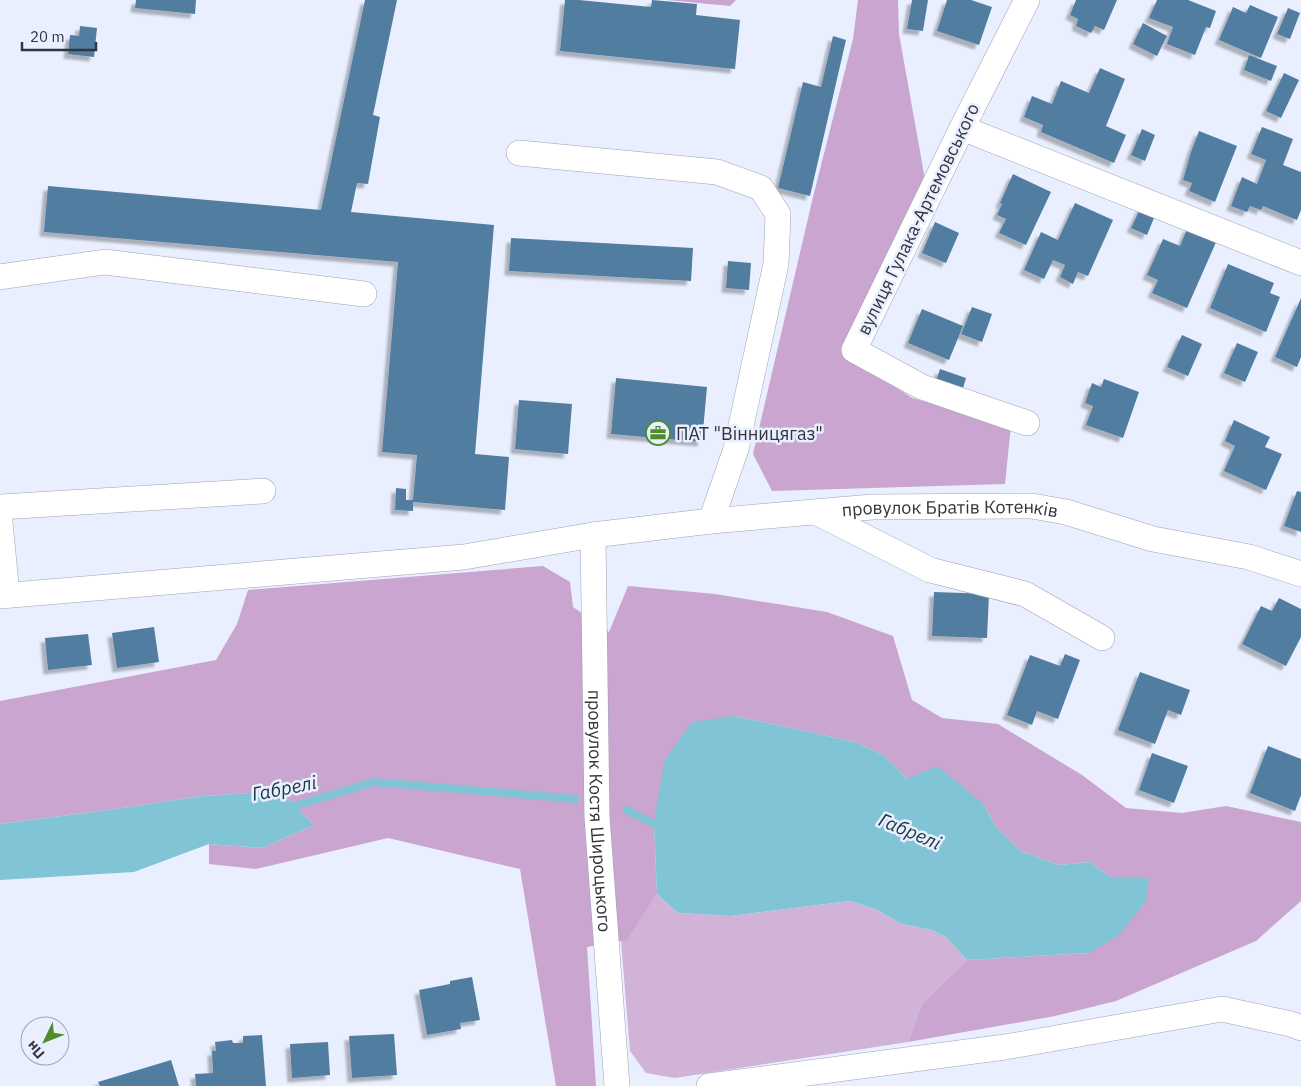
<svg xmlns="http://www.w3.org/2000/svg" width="1301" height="1086" viewBox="0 0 1301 1086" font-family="'IBM Plex Sans',sans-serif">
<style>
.green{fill:#d2b3d8}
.forest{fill:#c9a5cf}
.water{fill:#81c4d5}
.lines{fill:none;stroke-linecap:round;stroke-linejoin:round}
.stream{stroke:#81c4d5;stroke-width:8}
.building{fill:#517ea0;filter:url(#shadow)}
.minor-casing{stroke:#9ca3b4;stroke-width:26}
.minor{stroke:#fff;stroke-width:25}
.labels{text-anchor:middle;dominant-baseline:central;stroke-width:5;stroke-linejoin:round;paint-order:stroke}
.street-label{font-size:18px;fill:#32353c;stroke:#e9effe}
.poi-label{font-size:18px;fill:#32353c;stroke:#e9effe;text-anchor:start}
.water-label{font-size:19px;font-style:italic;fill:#16373f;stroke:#e9effe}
</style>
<defs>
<filter id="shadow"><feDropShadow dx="-4.5" dy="4.5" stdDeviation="1" flood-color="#0004"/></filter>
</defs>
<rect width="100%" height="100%" fill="#e9effe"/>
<path class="green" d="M 657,894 L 678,913 L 731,916 L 850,901 L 875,909 L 902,924 L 932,930 L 946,937 L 967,960 L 922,1004 L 908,1042 L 675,1078 L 646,1073 L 630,1051 L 621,941 L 627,939 Z"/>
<path class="forest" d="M 667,0 L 736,0 L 730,6 Z
M 858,0 L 898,0 L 899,34 L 926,185 L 842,352 L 912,398 L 1011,425 L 1005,484 L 772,491 L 753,454 L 813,197 L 853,39 Z
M 543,566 L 570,582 L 573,607 L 609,632 L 628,586 L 715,594 L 827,612 L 893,636 L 912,700 L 942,718 L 998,724 L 1082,775 L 1126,808 L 1182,813 L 1226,806 L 1301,822 L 1301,901 L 1256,941 L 1116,1001 L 1055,1016 L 908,1042 L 922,1004 L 967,960 L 1089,953 L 1110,877 L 1090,862 L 1059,865 L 1021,851 L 996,827 L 984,805 L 907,779 L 885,756 L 855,742 L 735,716 L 654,824 L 657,894 L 627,940 L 587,947 L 596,1086 L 556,1086 L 520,869 L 388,838 L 256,869 L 209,864 L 209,844 L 262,848 L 314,825 L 279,791 L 202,796 L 123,808 L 0,824 L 0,701 L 216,660 L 237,624 L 248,590 Z"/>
<path class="water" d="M 735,716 L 855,742 L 885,756 L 907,779 L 937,766 L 960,784 L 984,805 L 996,827 L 1021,851 L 1059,865 L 1090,862 L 1110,877 L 1149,878 L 1146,902 L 1119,935 L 1089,953 L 967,960 L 946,937 L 932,930 L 902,924 L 875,909 L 850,901 L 731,916 L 678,913 L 657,894 L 654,824 L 664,761 L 692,722 Z
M 279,791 L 314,825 L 262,848 L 209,844 L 134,872 L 0,880 L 0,824 L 123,808 L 202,796 Z"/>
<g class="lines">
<path class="stream" d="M 286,807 L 295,806 L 374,782 L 575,799
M 627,810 L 654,824 L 662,824"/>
</g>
<path class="building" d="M 136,0 L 196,0 L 195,14 L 135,8 Z
M 365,0 L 397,0 L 373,115 L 380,117 L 368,184 L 357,183 L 351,212 L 494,225 L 475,454 L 509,457 L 505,510 L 413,502 L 413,511 L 395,510 L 396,488 L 406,489 L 406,500 L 413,500 L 417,455 L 382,452 L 398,262 L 44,232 L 48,186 L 321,210 Z
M 565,0 L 579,0 L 651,7 L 652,0 L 697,4 L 696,15 L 740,20 L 735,69 L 560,51 Z
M 912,0 L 928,0 L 923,31 L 907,29 Z
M 947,0 L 971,0 L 992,7 L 979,45 L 937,31 Z
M 1076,0 L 1117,0 L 1104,30 L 1095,26 L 1091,33 L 1076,26 L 1078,19 L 1070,15 Z
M 1157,0 L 1188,0 L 1216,11 L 1210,28 L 1206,27 L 1195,55 L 1167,44 L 1173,27 L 1149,18 Z
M 1250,5 L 1278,17 L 1261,58 L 1219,40 L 1233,7 L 1246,13 Z
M 1288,8 L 1300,13 L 1290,39 L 1277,34 Z
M 1143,23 L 1167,36 L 1157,56 L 1133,44 Z
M 80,26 L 97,28 L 94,57 L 68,54 L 70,35 L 79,36 Z
M 833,36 L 846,40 L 810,196 L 778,188 L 803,82 L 821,87 Z
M 1249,55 L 1277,66 L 1271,81 L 1244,70 Z
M 1100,68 L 1125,79 L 1106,126 L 1126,135 L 1114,163 L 1041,132 L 1043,125 L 1024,117 L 1032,96 L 1052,104 L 1061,81 L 1089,93 Z
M 1284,73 L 1299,80 L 1281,118 L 1266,111 Z
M 1262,127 L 1293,139 L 1283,165 L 1301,172 L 1301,210 L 1297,220 L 1263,206 L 1261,210 L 1250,206 L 1247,212 L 1231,206 L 1242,177 L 1257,184 L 1266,160 L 1251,154 Z
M 1142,129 L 1155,135 L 1145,161 L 1131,155 Z
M 1199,131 L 1237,146 L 1215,202 L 1189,191 L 1192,183 L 1183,180 L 1191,152 Z
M 1013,174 L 1051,192 L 1026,245 L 999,233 L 1006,219 L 997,215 L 1002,204 L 1000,203 Z
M 1075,203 L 1113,220 L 1088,276 L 1078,272 L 1073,284 L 1060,277 L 1065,265 L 1053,260 L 1044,279 L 1024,270 L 1041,232 L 1058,240 Z
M 1141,207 L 1156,213 L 1147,235 L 1131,228 Z
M 935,222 L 959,233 L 946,263 L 922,253 Z
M 1188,227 L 1217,240 L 1187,308 L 1152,293 L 1158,280 L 1147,275 L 1163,239 L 1180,246 Z
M 511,238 L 693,248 L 691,281 L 509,271 Z
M 728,261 L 751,263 L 749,290 L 726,288 Z
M 1228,264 L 1274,283 L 1270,293 L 1280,297 L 1266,332 L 1210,308 Z
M 1301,298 L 1301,357 L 1297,367 L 1275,357 Z
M 972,307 L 992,314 L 982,342 L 961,334 Z
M 922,309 L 963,326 L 949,360 L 908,343 Z
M 1182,335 L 1202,344 L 1188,376 L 1167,367 Z
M 1237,343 L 1258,352 L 1245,382 L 1224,373 Z
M 940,369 L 966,378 L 961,395 L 934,387 Z
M 616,378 L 707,387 L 702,442 L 611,434 Z
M 1104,379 L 1139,392 L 1123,438 L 1086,425 L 1093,406 L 1085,403 L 1092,383 L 1101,387 Z
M 519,400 L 572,404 L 568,454 L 515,449 Z
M 1234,420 L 1270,437 L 1265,447 L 1282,454 L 1266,490 L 1224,471 L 1235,446 L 1225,441 Z
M 1297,491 L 1301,492 L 1301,532 L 1284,526 Z
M 934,592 L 989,594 L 987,638 L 932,636 Z
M 1279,598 L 1301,609 L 1301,637 L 1286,666 L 1242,644 L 1261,606 L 1272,611 Z
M 154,627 L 159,662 L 117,668 L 112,633 Z
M 88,634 L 92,665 L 48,670 L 45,638 Z
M 1065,654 L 1080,660 L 1058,719 L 1037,711 L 1032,725 L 1007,715 L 1030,655 L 1060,666 Z
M 1140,672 L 1190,690 L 1181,715 L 1168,710 L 1155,744 L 1118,730 Z
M 1268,746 L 1301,759 L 1301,795 L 1295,811 L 1250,793 Z
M 1152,753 L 1188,766 L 1174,803 L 1139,790 Z
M 472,977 L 480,1020 L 460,1023 L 461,1029 L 427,1035 L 419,990 L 450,984 L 450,981 Z
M 394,1034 L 397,1075 L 352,1078 L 349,1036 Z
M 262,1035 L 266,1086 L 196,1086 L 195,1074 L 213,1073 L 212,1051 L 216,1051 L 215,1042 L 232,1040 L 233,1043 L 243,1043 L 243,1036 Z
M 328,1042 L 330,1075 L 292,1078 L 290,1044 Z
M 171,1060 L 179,1086 L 100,1086 L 98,1082 Z"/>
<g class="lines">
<defs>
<g id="minor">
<path d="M 1027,0 L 962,128 L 854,350 L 922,387 L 1027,423"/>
<path d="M 962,128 L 1301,263"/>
<path d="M 519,153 L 717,172 L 761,188 L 778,214 L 776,264 L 736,449 L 711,521"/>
<path d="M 0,277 L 105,262 L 364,294"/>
<path d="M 0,507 L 263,491"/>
<path d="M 816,512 L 930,570 L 1025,594 L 1102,638"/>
<path d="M 0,522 L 7,595"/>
<path id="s1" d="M 593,535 L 597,817 L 617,1086"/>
<path id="s2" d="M 0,596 L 464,557 L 593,535 L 711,521 L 872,507 L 1032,506 L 1066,512 L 1153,539 L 1249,557 L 1301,574"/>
<path d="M 709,1086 L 1005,1047 L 1222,1009 L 1291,1024 L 1301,1028"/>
</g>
</defs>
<use href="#minor" class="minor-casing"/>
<use href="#minor" class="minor"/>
</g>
<defs>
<symbol id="office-ring" viewBox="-11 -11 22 22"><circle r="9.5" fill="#e9effe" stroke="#4e8c2c" stroke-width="1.5"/><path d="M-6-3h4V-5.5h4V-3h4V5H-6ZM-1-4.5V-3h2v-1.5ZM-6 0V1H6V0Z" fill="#4e8c2c"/></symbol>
</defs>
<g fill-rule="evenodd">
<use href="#office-ring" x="644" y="419" width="28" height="28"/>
</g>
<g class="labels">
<g class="street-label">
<text transform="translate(918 219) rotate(-64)">вулиця Гулака-Артемовського</text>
<text stroke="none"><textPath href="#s2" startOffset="955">провулок Братів Котенків</textPath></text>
<text stroke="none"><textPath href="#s1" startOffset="276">провулок Костя Широцького</textPath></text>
</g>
<g class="poi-label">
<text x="676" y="433">ПАТ "Вінницягаз"</text>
</g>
<g class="water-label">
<text transform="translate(284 788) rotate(-11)">Габрелі</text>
<text transform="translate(910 831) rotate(23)">Габрелі</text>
</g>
</g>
<g transform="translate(45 1041) rotate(227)"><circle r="24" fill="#e9effe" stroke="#a0a5b0"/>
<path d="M0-4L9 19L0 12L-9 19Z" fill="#4e8c2c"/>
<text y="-8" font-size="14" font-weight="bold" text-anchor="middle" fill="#32353c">Пн</text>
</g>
<path d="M22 42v8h74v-8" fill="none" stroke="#32353c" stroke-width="2.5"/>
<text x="30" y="42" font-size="15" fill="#32353c" stroke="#e9effe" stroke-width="4" paint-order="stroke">20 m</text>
</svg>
